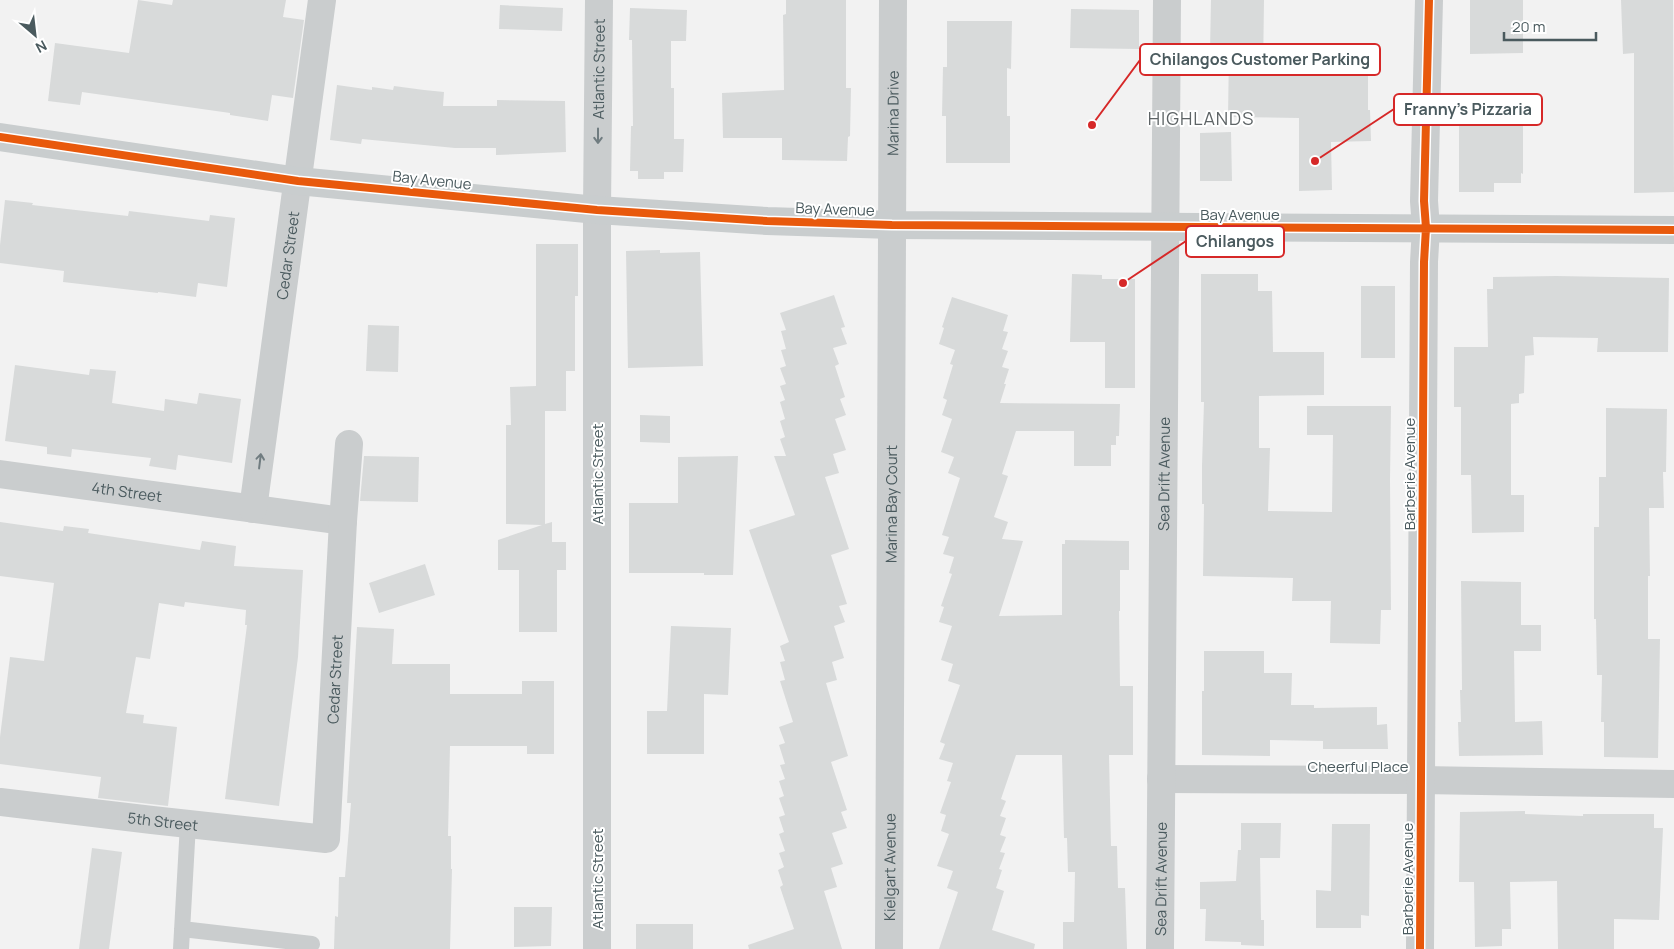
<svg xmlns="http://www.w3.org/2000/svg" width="1674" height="949" viewBox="0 0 1674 949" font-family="Manrope,sans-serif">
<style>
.building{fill:#d8dada}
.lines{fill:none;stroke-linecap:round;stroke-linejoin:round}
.lane{stroke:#cacdce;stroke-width:16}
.street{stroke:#cacdce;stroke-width:28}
.secondary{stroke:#c9cdce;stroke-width:28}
.cycleway-casing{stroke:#fff;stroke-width:11}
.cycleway{stroke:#e8590c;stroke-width:8}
.oneway{stroke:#707c80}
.labels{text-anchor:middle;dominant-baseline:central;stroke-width:4;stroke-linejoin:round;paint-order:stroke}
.street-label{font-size:15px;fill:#4a5a5e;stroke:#fff}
.quarter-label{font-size:18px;letter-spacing:1px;fill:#5e6466;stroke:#fff}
.leader{fill:none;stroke:#d62828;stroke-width:2}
.callout-dot{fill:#d62828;stroke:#fff;stroke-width:2}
.callout{fill:#fff;stroke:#d62828;stroke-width:2}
.callout-label{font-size:16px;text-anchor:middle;font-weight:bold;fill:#4a5a5e}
</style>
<rect width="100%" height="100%" fill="#f2f2f2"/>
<path class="building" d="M 138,0 L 172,5 L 173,0 L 286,0 L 283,17 L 304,20 L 293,98 L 272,95 L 268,121 L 230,115 L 230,113 L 82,92 L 80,105 L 48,101 L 55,43 L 129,53 Z
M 786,0 L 846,0 L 846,88 L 851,88 L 850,136 L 848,137 L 847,161 L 782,160 L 782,138 L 723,138 L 722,93 L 784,90 L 783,15 L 786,14 Z
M 1211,0 L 1264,0 L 1263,72 L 1335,71 L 1335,54 L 1368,54 L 1368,110 L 1370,110 L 1371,141 L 1331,142 L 1332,190 L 1299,191 L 1299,118 L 1228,117 L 1229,51 L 1210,51 Z
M 1470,0 L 1523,0 L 1523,53 L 1470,54 Z
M 1621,0 L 1673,0 L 1674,192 L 1634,193 L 1634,53 L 1623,54 Z
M 500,5 L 563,8 L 562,31 L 499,29 Z
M 630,8 L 687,10 L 686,41 L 671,41 L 671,88 L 674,88 L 674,139 L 684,139 L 683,172 L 664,172 L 664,179 L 638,179 L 638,171 L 630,171 L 631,126 L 633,126 L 632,40 L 629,40 Z
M 1071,9 L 1139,10 L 1139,49 L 1070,48 Z
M 947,21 L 1012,21 L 1011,69 L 1007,68 L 1007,116 L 1010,116 L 1010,163 L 946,163 L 946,116 L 942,116 L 943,67 L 947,67 Z
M 337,85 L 372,90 L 372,87 L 393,90 L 394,86 L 424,90 L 444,92 L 443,106 L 497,106 L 497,100 L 565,101 L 566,152 L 496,155 L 496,148 L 455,148 L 362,139 L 361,144 L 330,140 Z
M 1523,115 L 1523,174 L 1521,173 L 1521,183 L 1494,183 L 1494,192 L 1459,192 L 1459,122 L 1494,121 L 1494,116 Z
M 1231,132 L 1232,181 L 1200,181 L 1200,133 Z
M 5,200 L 33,203 L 32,205 L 128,216 L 129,211 L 209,221 L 210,215 L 235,218 L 227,287 L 198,283 L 196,297 L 158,292 L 158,293 L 63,282 L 64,271 L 0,263 L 0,245 Z
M 536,244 L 578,244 L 578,296 L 575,296 L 575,371 L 566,371 L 566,411 L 545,411 L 545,524 L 552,522 L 552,542 L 566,542 L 566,570 L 557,570 L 557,632 L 519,632 L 519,570 L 498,570 L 498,540 L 542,525 L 506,524 L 506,425 L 511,425 L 510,387 L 536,386 Z
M 660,250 L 660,253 L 700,252 L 703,366 L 628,368 L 626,251 Z
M 1072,274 L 1102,275 L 1102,279 L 1135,279 L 1135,388 L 1105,388 L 1105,342 L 1070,342 Z
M 1201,274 L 1258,274 L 1258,291 L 1272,291 L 1273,352 L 1324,352 L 1324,395 L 1259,396 L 1259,448 L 1270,448 L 1268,511 L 1332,512 L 1333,435 L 1307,435 L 1307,406 L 1391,406 L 1390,480 L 1391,610 L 1381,610 L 1380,644 L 1330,643 L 1331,601 L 1292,601 L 1293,578 L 1203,576 L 1204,504 L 1202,504 L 1202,466 L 1204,402 L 1201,402 Z
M 1556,276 L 1669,278 L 1668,352 L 1597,352 L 1598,338 L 1533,337 L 1534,355 L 1525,356 L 1524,393 L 1519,394 L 1519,403 L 1511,404 L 1511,495 L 1524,495 L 1524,532 L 1472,533 L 1471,475 L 1461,475 L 1461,407 L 1454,407 L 1454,347 L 1488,347 L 1487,289 L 1493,289 L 1493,277 Z
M 1361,286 L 1395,286 L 1395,358 L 1361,358 Z
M 834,295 L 845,327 L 841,328 L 847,344 L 833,348 L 839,364 L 835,366 L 845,397 L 840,399 L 846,415 L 835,419 L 846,450 L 833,454 L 839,473 L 825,477 L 849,549 L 831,555 L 847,604 L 839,606 L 845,622 L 834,626 L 844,658 L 832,662 L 837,680 L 826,683 L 848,756 L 831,762 L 847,810 L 841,812 L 847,828 L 832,833 L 843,864 L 831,868 L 837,887 L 824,891 L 842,949 L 749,949 L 748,945 L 794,929 L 780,887 L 783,885 L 778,870 L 784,867 L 779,853 L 785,851 L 779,834 L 784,832 L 779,817 L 785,815 L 779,798 L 784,796 L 779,781 L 785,779 L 780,765 L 785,764 L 779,745 L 785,743 L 779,727 L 793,722 L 780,681 L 785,680 L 780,662 L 785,661 L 780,646 L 789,642 L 749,530 L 795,515 L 774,456 L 786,456 L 780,439 L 785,437 L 780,421 L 785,419 L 780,402 L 785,400 L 780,386 L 786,384 L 780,368 L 786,366 L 781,350 L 786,349 L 781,331 L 786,330 L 780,313 Z
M 952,297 L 1008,315 L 1003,331 L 1008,332 L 1002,349 L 1008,351 L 1002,367 L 1009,369 L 1004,384 L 1006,384 L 1000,403 L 1120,404 L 1119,436 L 1116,436 L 1116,445 L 1111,445 L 1111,466 L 1074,466 L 1074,431 L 1016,431 L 1002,474 L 1008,476 L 994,517 L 1008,522 L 1002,539 L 1023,541 L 999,616 L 1062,615 L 1062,544 L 1065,544 L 1065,540 L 1129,541 L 1129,570 L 1120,570 L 1120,611 L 1119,611 L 1120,686 L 1133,686 L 1133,755 L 1109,755 L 1111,846 L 1117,846 L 1118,888 L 1125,888 L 1127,949 L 1063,949 L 1063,922 L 1074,922 L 1075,872 L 1068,872 L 1067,838 L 1064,838 L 1062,755 L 1016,755 L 1001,799 L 1006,801 L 1000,816 L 1006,818 L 1000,835 L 1006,837 L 1000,852 L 1005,853 L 999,869 L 1002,870 L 996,888 L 1004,891 L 992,930 L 1035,944 L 1034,949 L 939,949 L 958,892 L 947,888 L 953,871 L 937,866 L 949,834 L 941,831 L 946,815 L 940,813 L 951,782 L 947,781 L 953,763 L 939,759 L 945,744 L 940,742 L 960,685 L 948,681 L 953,664 L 941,660 L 952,626 L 939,622 L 944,607 L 941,606 L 952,574 L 949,573 L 954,557 L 943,554 L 949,537 L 942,535 L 960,478 L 948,473 L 954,457 L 941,452 L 952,419 L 942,415 L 947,400 L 943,398 L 953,365 L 950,364 L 955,350 L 939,344 L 944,328 L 942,327 Z
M 368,325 L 399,326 L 398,372 L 366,371 Z
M 15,365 L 89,375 L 90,369 L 116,371 L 112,403 L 164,411 L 165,399 L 197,404 L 199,393 L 241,399 L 232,463 L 178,455 L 176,470 L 149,466 L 151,458 L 72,449 L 71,457 L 47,454 L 47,447 L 5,441 Z
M 1606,408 L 1667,409 L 1666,472 L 1663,472 L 1664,508 L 1649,508 L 1650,576 L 1648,576 L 1648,639 L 1660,639 L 1658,758 L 1604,757 L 1604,722 L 1601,722 L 1602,675 L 1597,675 L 1596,619 L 1594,619 L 1594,527 L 1599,527 L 1599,477 L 1606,477 Z
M 640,415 L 670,416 L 670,443 L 640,442 Z
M 364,456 L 419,457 L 418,502 L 360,501 Z
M 738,456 L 733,575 L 704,575 L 704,573 L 629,573 L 629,503 L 678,503 L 678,457 Z
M 0,522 L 63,531 L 64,526 L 89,529 L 88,533 L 200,550 L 202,541 L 236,546 L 234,566 L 303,570 L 298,657 L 279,806 L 225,799 L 247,625 L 245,625 L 246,610 L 185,602 L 184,607 L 159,603 L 150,659 L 136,657 L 126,713 L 144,715 L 143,723 L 177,727 L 168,806 L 98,798 L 101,777 L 0,764 L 0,737 L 10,657 L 44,661 L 54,583 L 0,576 Z
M 425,564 L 435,595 L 379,613 L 369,583 Z
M 1461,581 L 1521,582 L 1521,625 L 1541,625 L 1541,651 L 1514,651 L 1515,722 L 1542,721 L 1543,755 L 1459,756 L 1458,722 L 1461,722 L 1460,690 L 1462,690 Z
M 671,626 L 731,628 L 728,695 L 704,694 L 704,754 L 647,754 L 647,711 L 667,711 Z
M 357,627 L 394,629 L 392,664 L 450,664 L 450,694 L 522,694 L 522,681 L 554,681 L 554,754 L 527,754 L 527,746 L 450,746 L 448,836 L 451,836 L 451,869 L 452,869 L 450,949 L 334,949 L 335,916 L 338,917 L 339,877 L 345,877 L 351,803 L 347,803 Z
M 1204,651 L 1264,651 L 1264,673 L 1292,673 L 1291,705 L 1314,705 L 1314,708 L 1377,707 L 1377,725 L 1387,724 L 1388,749 L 1323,749 L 1323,741 L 1270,740 L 1270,756 L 1202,755 L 1202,691 L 1204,691 Z
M 1525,811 L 1525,814 L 1583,816 L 1583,814 L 1654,814 L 1654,828 L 1663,828 L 1659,920 L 1614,919 L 1614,949 L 1558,949 L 1557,881 L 1510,882 L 1511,929 L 1502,929 L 1502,946 L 1475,947 L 1474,882 L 1459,882 L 1460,812 Z
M 1241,823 L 1281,823 L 1280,858 L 1260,858 L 1261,920 L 1264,920 L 1264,946 L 1241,945 L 1241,942 L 1205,941 L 1206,909 L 1200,909 L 1200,882 L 1236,881 L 1238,850 L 1241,850 Z
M 1332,824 L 1370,824 L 1369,916 L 1361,915 L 1361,928 L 1316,928 L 1316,890 L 1331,891 Z
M 92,848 L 122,852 L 109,949 L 79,949 Z
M 514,907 L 552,907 L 551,946 L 514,947 Z
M 636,924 L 693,924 L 693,949 L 636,949 Z"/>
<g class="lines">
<path class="lane" d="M 182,929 L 312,944
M 181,949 L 188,824"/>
<g class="street">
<path id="s1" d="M 0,474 L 343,521"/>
<path id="s2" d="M 253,509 C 275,339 300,170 322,0"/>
<path d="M 1161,779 L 1421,780 L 1674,784"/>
<path id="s3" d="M 0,802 L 152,820 L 326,839 L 343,521 L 349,444"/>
<path id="s4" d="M 597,949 L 597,210 L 599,0"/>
<path id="s5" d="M 889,949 L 893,0"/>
<path id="s6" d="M 1160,949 L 1167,0"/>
<path d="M 1420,949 L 1424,262 L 1426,228 L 1424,201 L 1429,0"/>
</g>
<path class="secondary" d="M 0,137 L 298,181 L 597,210 L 767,221 L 892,225 L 1674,230"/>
<defs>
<path id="cycleway" d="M 0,137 L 298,181 L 597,210 L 767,221 L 892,225 L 1674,230
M 1420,949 L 1424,262 L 1426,228 L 1424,201 L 1429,0"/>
</defs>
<use href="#cycleway" class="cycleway-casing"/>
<use href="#cycleway" class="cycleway"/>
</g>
<defs><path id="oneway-shaft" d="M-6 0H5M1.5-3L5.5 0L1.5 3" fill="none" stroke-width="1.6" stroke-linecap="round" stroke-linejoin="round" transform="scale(1.25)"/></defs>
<g class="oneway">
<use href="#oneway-shaft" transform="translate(598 136) rotate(90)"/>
<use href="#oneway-shaft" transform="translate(260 461) rotate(-83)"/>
</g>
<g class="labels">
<g class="street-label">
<text stroke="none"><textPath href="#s4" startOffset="880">Atlantic Street</textPath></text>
<text stroke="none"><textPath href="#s5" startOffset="836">Marina Drive</textPath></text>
<text transform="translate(432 180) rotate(6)">Bay Avenue</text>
<text transform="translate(835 209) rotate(2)">Bay Avenue</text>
<text x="1240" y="214">Bay Avenue</text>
<text stroke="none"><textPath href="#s2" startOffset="256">Cedar Street</textPath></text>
<text transform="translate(597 474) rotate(-90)">Atlantic Street</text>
<text stroke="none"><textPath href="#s6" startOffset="475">Sea Drift Avenue</textPath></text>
<text transform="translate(1409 474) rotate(-90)">Barberie Avenue</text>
<text stroke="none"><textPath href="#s1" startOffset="128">4th Street</textPath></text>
<text stroke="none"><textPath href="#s5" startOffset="445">Marina Bay Court</textPath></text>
<text stroke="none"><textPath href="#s3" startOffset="488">Cedar Street</textPath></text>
<text x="1358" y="766">Cheerful Place</text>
<text stroke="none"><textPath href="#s3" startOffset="164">5th Street</textPath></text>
<text stroke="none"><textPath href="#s5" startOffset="82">Kielgart Avenue</textPath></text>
<text transform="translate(597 879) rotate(-90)">Atlantic Street</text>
<text stroke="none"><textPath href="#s6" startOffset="70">Sea Drift Avenue</textPath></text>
<text transform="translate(1407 879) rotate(-90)">Barberie Avenue</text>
</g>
<g class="quarter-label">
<text x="1201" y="118">HIGHLANDS</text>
</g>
</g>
<path class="leader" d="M1092 125L1140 60M1315 161L1394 109M1123 283L1186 241"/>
<g class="callout-dot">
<circle cx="1092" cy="125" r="5"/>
<circle cx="1315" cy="161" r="5"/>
<circle cx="1123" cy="283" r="5"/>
</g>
<g class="callout">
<rect x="1140" y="44" width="240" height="31" rx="5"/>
<rect x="1394" y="94" width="148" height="31" rx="5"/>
<rect x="1186" y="226" width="98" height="31" rx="5"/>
</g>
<g class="callout-label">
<text x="1260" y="65">Chilangos Customer Parking</text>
<text x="1468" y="115">Franny's Pizzaria</text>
<text x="1235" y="247">Chilangos</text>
</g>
<g transform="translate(35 35) rotate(152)" stroke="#ffffff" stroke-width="4" paint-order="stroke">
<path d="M0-4L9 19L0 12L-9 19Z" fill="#4a5a5e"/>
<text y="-8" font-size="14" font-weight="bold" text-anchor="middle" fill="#4a5a5e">N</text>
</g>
<path d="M1504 32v8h92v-8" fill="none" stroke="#4a5a5e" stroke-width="2.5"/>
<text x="1512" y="32" font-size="15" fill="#4a5a5e" stroke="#ffffff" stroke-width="4" paint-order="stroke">20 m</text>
</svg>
